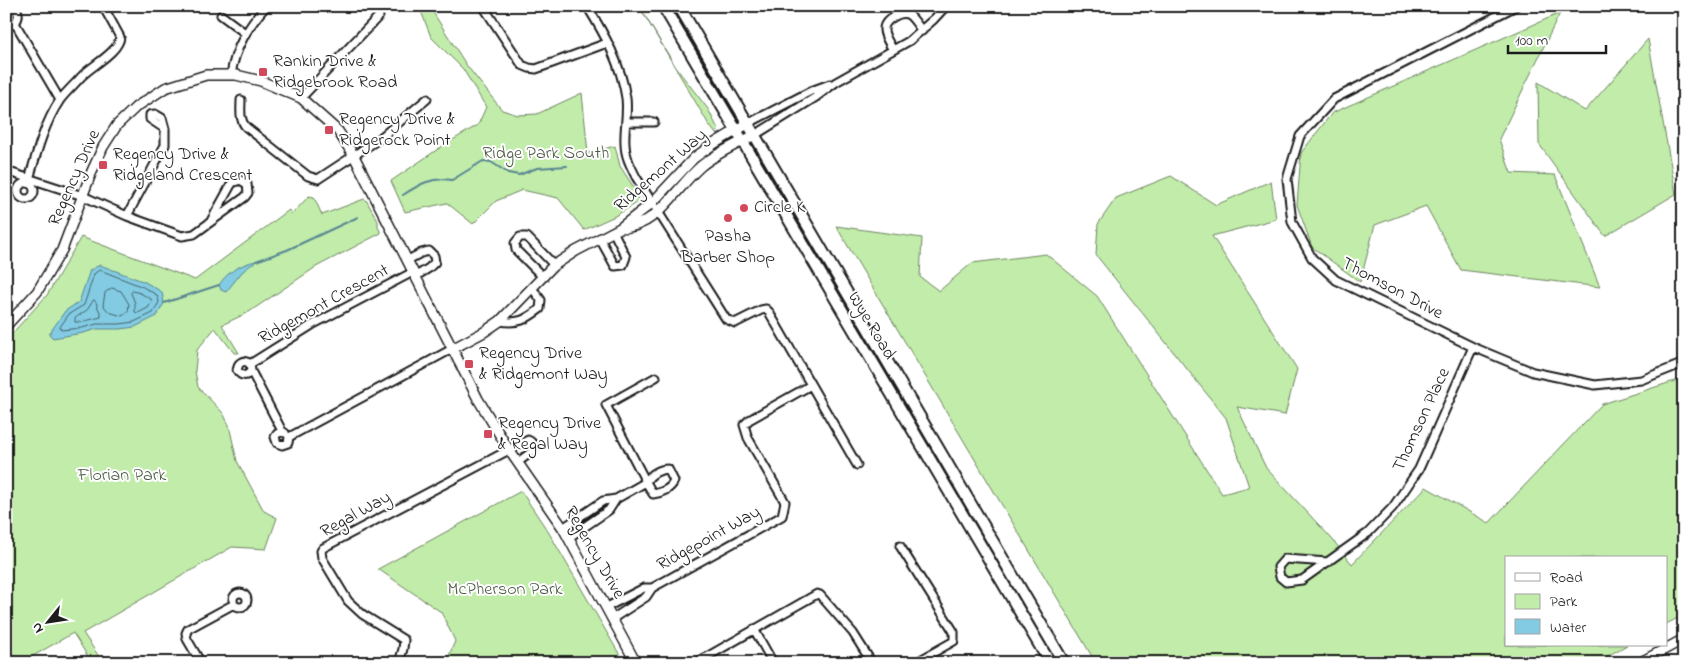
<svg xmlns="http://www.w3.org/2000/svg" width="1690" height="669" viewBox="0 0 1690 669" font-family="'Indie Flower',sans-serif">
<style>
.green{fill:#c1eca9;stroke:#6e8462}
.water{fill:#82cbe2;stroke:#598593}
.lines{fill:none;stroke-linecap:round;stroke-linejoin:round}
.shore{stroke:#45626b;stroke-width:1}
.stream{stroke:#598593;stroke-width:2}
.minor-casing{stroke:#1c1c1c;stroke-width:11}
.tertiary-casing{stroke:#1c1c1c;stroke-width:12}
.secondary-casing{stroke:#1c1c1c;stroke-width:14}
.minor{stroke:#fff;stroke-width:7}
.tertiary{stroke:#fff;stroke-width:9}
.secondary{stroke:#fff;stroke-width:10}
.poi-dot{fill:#d1495b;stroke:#fff;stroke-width:2}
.labels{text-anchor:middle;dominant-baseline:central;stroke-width:4;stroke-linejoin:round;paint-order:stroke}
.poi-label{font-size:18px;fill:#1c1c1c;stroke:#fff;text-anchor:start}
.park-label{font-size:18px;fill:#4e5a46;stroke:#fff}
.street-label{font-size:18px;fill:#1c1c1c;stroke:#fff}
</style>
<rect width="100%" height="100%" fill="#fff"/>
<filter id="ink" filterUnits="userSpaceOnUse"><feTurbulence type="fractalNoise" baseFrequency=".02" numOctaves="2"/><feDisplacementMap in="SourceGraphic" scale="10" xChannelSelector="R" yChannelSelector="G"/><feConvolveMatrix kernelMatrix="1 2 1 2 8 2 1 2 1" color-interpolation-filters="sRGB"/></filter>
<g filter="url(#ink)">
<path class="green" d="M 419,6 L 429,6 L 467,66 L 502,110 L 518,115 L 537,114 L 582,93 L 588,153 L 615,146 L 620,166 L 638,194 L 637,203 L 615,216 L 584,230 L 558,198 L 522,190 L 496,201 L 473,224 L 447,203 L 405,212 L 391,181 L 441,147 L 478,125 L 486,107 L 463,69 L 431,37 Z
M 639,6 L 677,69 L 708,109 L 718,129 L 716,134 L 709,125 Z
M 1560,13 L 1499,139 L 1511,173 L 1555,175 L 1600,287 L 1461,270 L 1426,206 L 1375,225 L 1360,282 L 1312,247 L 1297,205 L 1301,153 L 1332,113 Z
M 1648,39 L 1676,194 L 1605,236 L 1539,144 L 1538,82 L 1585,111 Z
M 1171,176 L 1216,205 L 1271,181 L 1276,219 L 1212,236 L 1297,369 L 1285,415 L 1237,407 L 1266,468 L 1332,539 L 1352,564 L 1426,487 L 1489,523 L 1602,404 L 1684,378 L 1684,615 L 1666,624 L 1666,558 L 1506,558 L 1506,645 L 1627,645 L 1595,663 L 1096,663 L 836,226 L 922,238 L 920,277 L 939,291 L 972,263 L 1046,254 L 1097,296 L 1222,494 L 1249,487 L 1226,418 L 1096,255 L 1098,224 L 1116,198 Z
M 309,196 L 314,197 L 322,215 L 364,199 L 366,200 L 378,221 L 378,227 L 381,233 L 316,267 L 249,312 L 222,325 L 239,353 L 234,353 L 215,328 L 197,350 L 195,371 L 198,387 L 223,413 L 229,425 L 237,461 L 264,511 L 277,518 L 266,549 L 232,547 L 83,633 L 100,658 L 92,663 L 73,633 L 21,663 L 9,663 L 6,659 L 6,340 L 47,295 L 81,237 L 195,280 L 289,210 L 292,214 Z
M 521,491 L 549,533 L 621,657 L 611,663 L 446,663 L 455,641 L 441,612 L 378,569 Z"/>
<path class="water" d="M 256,261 L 242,272 L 226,292 L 221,290 L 219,285 C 227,272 241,264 256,261 Z
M 100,265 L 145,282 L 162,292 L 164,303 L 157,316 L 135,327 L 120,329 L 97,329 L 83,333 L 53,338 L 49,334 L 65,311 L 79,302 L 90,270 Z"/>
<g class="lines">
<path class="shore" d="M 100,270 L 143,287 L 157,295 L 159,302 L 153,313 L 134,322 L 120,324 L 97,324 L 82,328 L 61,330 L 60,327 L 69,314 L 84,305 L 94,274 Z
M 112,288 L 121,291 L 129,304 L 128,312 L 122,316 L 109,312 L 103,305 L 105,293 Z
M 133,291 L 140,293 L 151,299 L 152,301 L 148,308 L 138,313 L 135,312 L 135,303 L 131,293 Z
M 94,300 L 96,302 L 98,308 L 101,314 L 101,317 L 81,322 L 75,322 L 75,318 L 87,310 Z"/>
<path class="stream" d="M 403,195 C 420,184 431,177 452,180 L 483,161 L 491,162 L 508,173 L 519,175 L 537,168 L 567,166
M 256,261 L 287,250 L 358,217
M 164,303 L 219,285"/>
<defs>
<path id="minor" d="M 483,6 L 522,65 L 529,68 L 536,69 L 607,43
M 587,6 C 605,35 621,64 626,98 C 628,113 624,129 625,144 C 625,156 631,167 636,177 L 726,319 L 735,323 L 761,310 L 766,309 L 769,312 L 857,465
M 1516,6 L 1334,99 L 1300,136 L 1287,179 L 1292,222 L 1312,258 L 1336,280 L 1473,347 L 1533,372 L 1595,385 L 1641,380 L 1684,363
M 221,15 L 245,33
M 15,23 L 60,100
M 6,25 L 15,23 C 20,17 19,10 13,6
M 893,50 C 890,44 883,35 884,28 C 885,20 901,10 909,15 C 914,19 918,26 922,31
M 231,75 C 235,47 248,27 266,6
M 301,98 L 379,16
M 241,100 C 241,110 239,119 246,127 L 308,176 L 318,179 L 379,139 L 427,99
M 626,122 L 654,122
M 749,123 L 811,91 L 830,84
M 755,135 L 816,97 L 836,82 L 909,41 L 934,19 L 946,6
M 6,171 L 83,196 L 127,216 L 182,236 L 194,234 L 245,197 L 248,193 L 247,184 L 240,180 L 232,183 L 211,221
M18 191a8 8 0 1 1 16 0a8 8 0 1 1-16 0Z
M 28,183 C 36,155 44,124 60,100 C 66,92 74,85 81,77 C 91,66 119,52 120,37 L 103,6
M 127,216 L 165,145 L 165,129 L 162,118 L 155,114 L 150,115 L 150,119 L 165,129
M 600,239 L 615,266 L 623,265 L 626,257 L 614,233
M 408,260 L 421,253 L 429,251 L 434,256 L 435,262 L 429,268 L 416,276
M 543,277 L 516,250 L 515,243 L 520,237 L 527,237 L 554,265
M 500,321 C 519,324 525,320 540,309 L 541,300 L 532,288
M 250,364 L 312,325 L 413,272
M 250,364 L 251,371 L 282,431 L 285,433
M 250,364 C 247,361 243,360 239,364 L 237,370 C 241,377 247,377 251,371
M 282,431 L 277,434 L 275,437 L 277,443 L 282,445 L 288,443 L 289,437 L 452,349
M 563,528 L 603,501 L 616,499 L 646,482 C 650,474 660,469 668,469 L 674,481 C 671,489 661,493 653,494 L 646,482 L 606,405 L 656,377
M 568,538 L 609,510 L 616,499
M 900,546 L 954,632 L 954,641 L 915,663
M 1328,562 L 1285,559 L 1278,567 L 1280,577 L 1286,582 L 1302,580 L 1368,533 L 1393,507 L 1419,469 L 1473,347
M233 600a7 7 0 1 1 14 0a7 7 0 1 1-14 0Z
M 607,607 L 644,588 L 652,588
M 612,619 L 646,597 L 652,588 L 782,516 L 785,502 L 748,438 L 744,425 L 749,420 L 811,385
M 754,629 L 773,663
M 201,663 L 187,639 L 186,633 L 188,629 L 234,604
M 399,663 L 403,649 L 404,640 L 362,614 L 348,601 L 322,558 L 321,551 L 323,548 L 528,440 C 533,442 534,446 533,451 L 518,462
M 696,663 L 817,594 L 820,595 L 853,633 L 872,663"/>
<path id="tertiary" d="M 620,228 C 658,228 676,187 701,166 C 717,153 737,144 755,135
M 6,326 L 37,292 L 62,250 L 92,171 L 103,147 L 117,125 L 136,107 L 165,88 L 206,75 L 236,75 L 261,81 L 301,98 L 338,131 L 354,156 L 478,399 L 509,450 L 563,528 L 636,663
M 452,349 L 484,332 L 500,321 L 553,266 L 576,251 L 620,228 L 652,203 L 694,158 L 715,143 L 749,123
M 1639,663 L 1684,639"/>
<path id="secondary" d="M 663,6 L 1050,663
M 679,6 L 1064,663"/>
</defs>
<use href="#minor" class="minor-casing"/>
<use href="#tertiary" class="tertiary-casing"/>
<use href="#secondary" class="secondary-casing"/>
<use href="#minor" class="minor"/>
<use href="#tertiary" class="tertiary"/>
<use href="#secondary" class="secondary"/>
</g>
</g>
<g class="poi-dot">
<rect x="258" y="67" width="10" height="10" rx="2.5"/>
<rect x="324" y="125" width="10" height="10" rx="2.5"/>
<rect x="98" y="160" width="10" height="10" rx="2.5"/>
<circle cx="744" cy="208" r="5"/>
<circle cx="728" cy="218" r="5"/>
<rect x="464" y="359" width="10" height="10" rx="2.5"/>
<rect x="483" y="429" width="10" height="10" rx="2.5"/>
</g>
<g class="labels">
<g class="poi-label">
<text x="273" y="62">Rankin Drive &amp;<tspan x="273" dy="21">Ridgebrook Road</tspan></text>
<text x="339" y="120">Regency Drive &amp;<tspan x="339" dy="21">Ridgerock Point</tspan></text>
<text x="113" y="155">Regency Drive &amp;<tspan x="113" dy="21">Ridgeland Crescent</tspan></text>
<text x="754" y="208">Circle K</text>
<text x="728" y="237" text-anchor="middle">Pasha<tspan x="728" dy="21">Barber Shop</tspan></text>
<text x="479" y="354">Regency Drive<tspan x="479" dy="21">&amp; Ridgemont Way</tspan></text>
<text x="498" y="424">Regency Drive<tspan x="498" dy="21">&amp; Regal Way</tspan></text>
</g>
<g class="park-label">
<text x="546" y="154">Ridge Park South</text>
<text x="122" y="476">Florian Park</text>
<text x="505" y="590">McPherson Park</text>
</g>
<g class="street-label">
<text transform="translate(661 171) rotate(-41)">Ridgemont Way</text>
<text transform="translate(75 178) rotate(-66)">Regency Drive</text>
<text transform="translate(1392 289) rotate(28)">Thomson Drive</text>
<text transform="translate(324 305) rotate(-29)">Ridgemont Crescent</text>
<text transform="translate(871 326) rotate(59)">Wye Road</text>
<text transform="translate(1422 420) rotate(-65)">Thomson Place</text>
<text transform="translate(356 515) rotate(-29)">Regal Way</text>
<text transform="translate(709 539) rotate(-29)">Ridgepoint Way</text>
<text transform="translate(594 553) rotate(60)">Regency Drive</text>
</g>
</g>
<rect width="1690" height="669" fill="none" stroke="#fff" stroke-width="25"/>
<rect x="12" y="12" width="1665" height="644" fill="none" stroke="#1c1c1c" stroke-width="2" filter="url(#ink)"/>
<rect x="1505" y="556" width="162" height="90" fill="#ffffff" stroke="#a4a4a4"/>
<rect x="1515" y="573" width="25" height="8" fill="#ffffff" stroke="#a4a4a4"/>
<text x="1550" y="582" font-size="15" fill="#1c1c1c">Road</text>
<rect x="1515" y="594" width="25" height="15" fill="#c1eca9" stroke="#a4a4a4"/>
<text x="1550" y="606" font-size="15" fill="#1c1c1c">Park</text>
<rect x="1515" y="619" width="25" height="15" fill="#82cbe2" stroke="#a4a4a4"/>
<text x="1550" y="632" font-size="15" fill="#1c1c1c">Water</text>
<g transform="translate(48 622) rotate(240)" stroke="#ffffff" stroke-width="4" paint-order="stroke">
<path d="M0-4L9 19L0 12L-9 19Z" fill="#1c1c1c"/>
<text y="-8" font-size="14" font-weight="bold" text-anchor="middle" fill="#1c1c1c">N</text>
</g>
<path d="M1508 45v8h98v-8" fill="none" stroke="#1c1c1c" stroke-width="2.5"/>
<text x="1515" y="45" font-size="15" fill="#1c1c1c" stroke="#ffffff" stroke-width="4" paint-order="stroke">100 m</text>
</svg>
